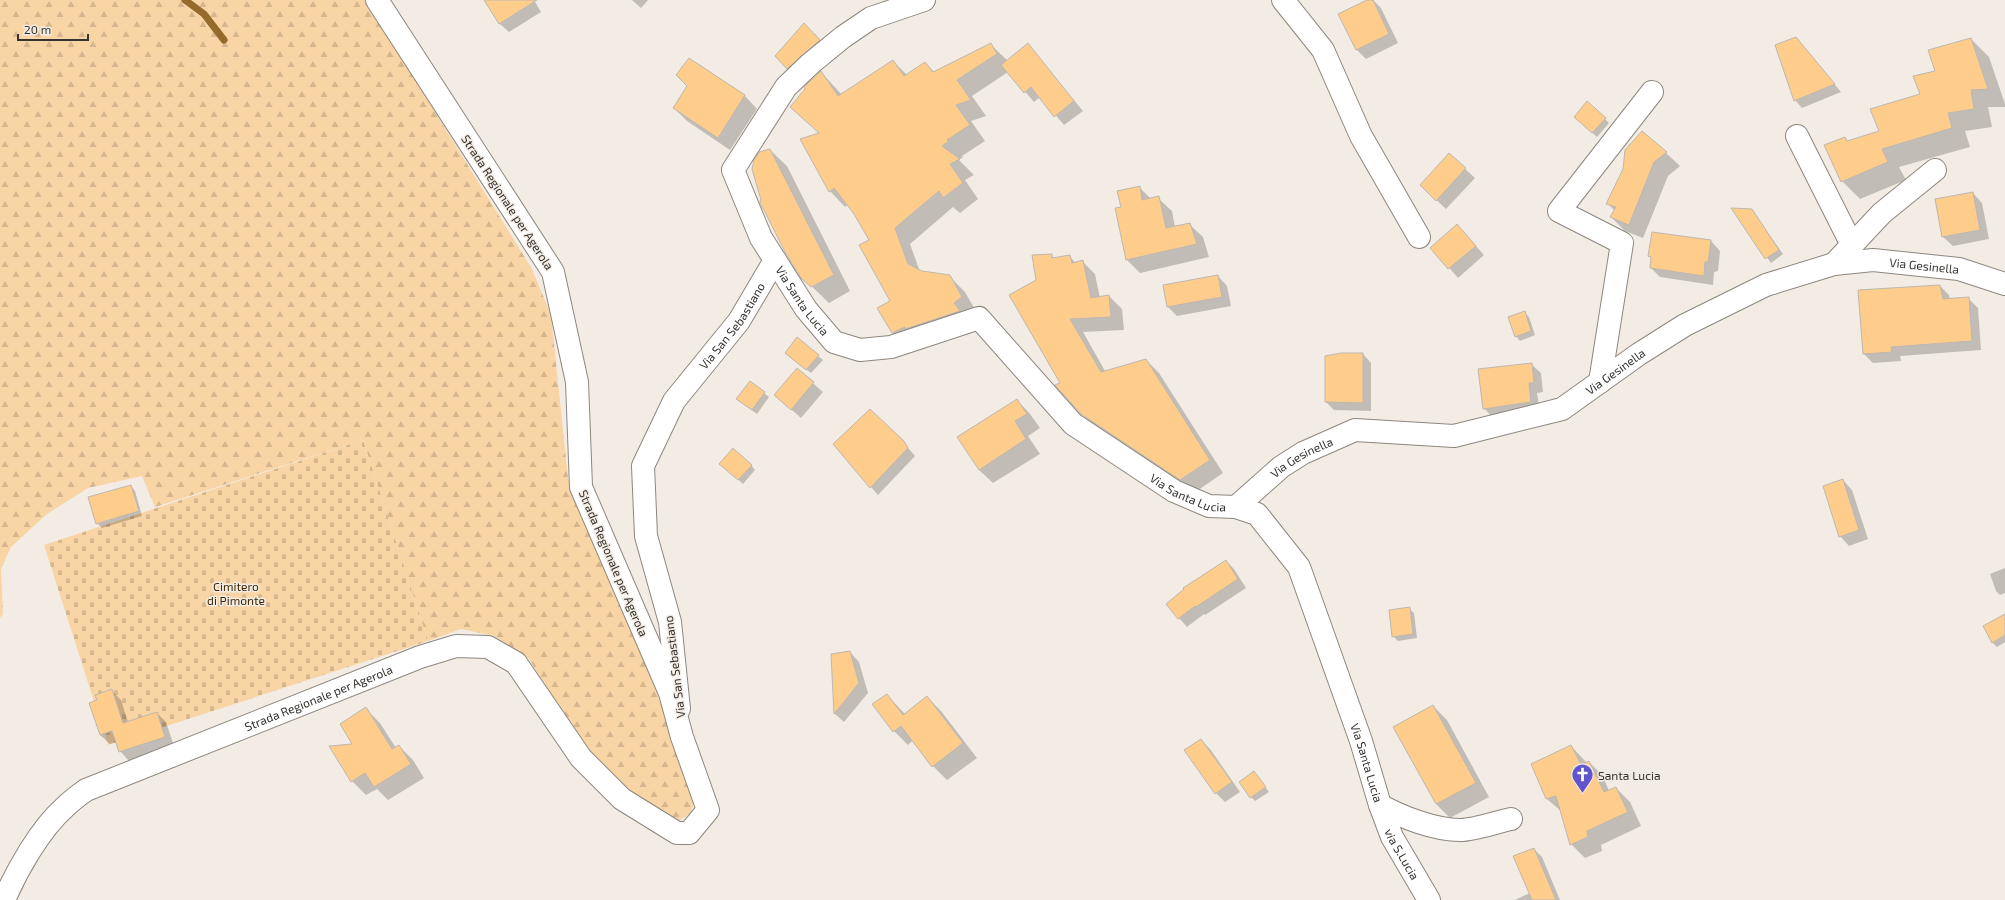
<svg xmlns="http://www.w3.org/2000/svg" width="2005" height="900" viewBox="0 0 2005 900" font-family="'Exo 2',sans-serif">
<style>
.forest{fill:url(#forest-firs)}
.cemetery{fill:url(#cemetery-stones)}
.shadow{fill:#0003}
.lines{fill:none;stroke-linecap:round;stroke-linejoin:round}
.stream{stroke:#946b2c;stroke-width:7}
.building{fill:#fecd8c;stroke:#beb7b0}
.minor-casing{stroke:#8d877f;stroke-width:24}
.major-casing{stroke:#8d877f;stroke-width:24}
.minor{stroke:#fff;stroke-width:22}
.major{stroke:#fff;stroke-width:22}
.labels{text-anchor:middle;dominant-baseline:central;stroke-width:3;stroke-linejoin:round;paint-order:stroke}
.street-label{font-size:12px;fill:#353330;stroke:#f2ece4}
.park-label{font-size:12px;fill:#402802;stroke:#f2ece4}
.poi-label{font-size:12px;fill:#353330;stroke:#f2ece4;text-anchor:start}
</style>
<defs>
<pattern id="forest-firs" width="22" height="20" patternUnits="userSpaceOnUse"><rect width="22" height="20" fill="#f9d4a4"/><path d="M5 1l3.5 6h-7zM16 11l3.5 6h-7z" fill="#d6b68e"/></pattern>
<pattern id="cemetery-stones" width="16" height="16" patternUnits="userSpaceOnUse"><rect width="16" height="16" fill="#f9d4a4"/><path d="M2 7V4a2 2 0 0 1 4 0v3zM10 15v-3a2 2 0 0 1 4 0v3z" fill="#d6b68e"/></pattern>
</defs>
<rect width="100%" height="100%" fill="#f2ece4"/>
<path class="forest" d="M 0,0 L 365,0 L 367,2 L 532,269 L 551,315 L 568,478 L 583,521 L 638,645 L 684,763 L 695,798 L 691,813 L 677,822 L 655,810 L 601,768 L 577,738 L 529,659 L 494,636 L 461,629 L 428,641 L 363,440 L 155,507 L 142,476 L 88,488 L 47,514 L 11,547 L 1,569 L 3,614 L 0,618 Z"/>
<path class="cemetery" d="M 363,440 L 428,641 L 108,745 L 44,545 Z"/>
<path class="shadow" d="M 485,0 L 534,0 L 541,12 L 509,32 L 500,24 Z
M 632,0 L 648,0 L 641,8 Z
M 1369,0 L 1373,0 L 1381,8 L 1398,43 L 1366,59 L 1356,49 Z
M 814,33 L 829,50 L 797,78 L 787,68 Z
M 1971,39 L 1989,57 L 2005,104 L 2005,107 L 1988,107 L 1992,127 L 1965,131 L 1970,147 L 1899,167 L 1906,180 L 1860,199 L 1842,181 L 1847,142 L 1880,131 L 1921,95 L 1936,72 Z
M 991,45 L 1007,60 L 1028,45 L 1083,111 L 1064,125 L 1040,97 L 1034,102 L 1008,72 L 972,96 L 986,116 L 971,121 L 985,141 L 962,156 L 963,157 L 959,160 L 974,175 L 965,180 L 978,199 L 960,213 L 953,207 L 910,244 L 920,272 L 949,276 L 965,292 L 977,313 L 908,348 L 892,333 L 892,301 L 870,240 L 848,204 L 845,207 L 830,191 L 820,134 L 791,107 L 821,72 L 842,95 L 893,61 L 907,75 L 925,63 L 934,72 Z
M 1803,46 L 1841,92 L 1802,108 L 1795,100 L 1784,73 Z
M 689,60 L 745,96 L 757,109 L 730,150 L 687,121 L 674,108 L 688,86 Z
M 1605,119 L 1609,123 L 1597,137 L 1579,121 Z
M 770,150 L 787,166 L 850,291 L 829,303 L 802,277 L 762,201 Z
M 1666,153 L 1680,166 L 1668,176 L 1643,238 L 1625,231 L 1611,217 L 1615,211 L 1607,203 L 1624,170 Z
M 1449,154 L 1475,178 L 1446,209 L 1430,194 Z
M 1139,187 L 1151,199 L 1158,198 L 1172,211 L 1175,227 L 1189,224 L 1203,237 L 1209,257 L 1140,273 L 1127,260 L 1122,208 Z
M 1973,193 L 1982,203 L 1989,239 L 1953,246 L 1943,237 Z
M 1733,209 L 1752,210 L 1783,254 L 1771,263 Z
M 1653,233 L 1711,241 L 1720,251 L 1718,271 L 1714,272 L 1713,285 L 1660,277 L 1651,268 L 1652,259 L 1650,256 Z
M 1466,235 L 1484,255 L 1458,278 L 1432,248 Z
M 1051,255 L 1055,259 L 1069,256 L 1076,263 L 1082,261 L 1095,274 L 1100,298 L 1109,296 L 1122,309 L 1124,330 L 1083,332 L 1105,371 L 1146,360 L 1159,373 L 1223,473 L 1194,493 L 1096,427 L 1082,414 L 1061,384 L 1037,280 Z
M 1218,276 L 1227,286 L 1231,306 L 1177,316 L 1168,307 Z
M 1940,286 L 1949,295 L 1950,300 L 1968,298 L 1978,308 L 1981,350 L 1900,356 L 1901,361 L 1873,363 L 1864,354 L 1859,290 Z
M 1524,312 L 1529,317 L 1535,335 L 1520,341 L 1516,336 Z
M 1363,354 L 1371,363 L 1371,411 L 1334,410 L 1326,402 Z
M 818,356 L 823,360 L 811,373 L 791,358 Z
M 1531,364 L 1541,373 L 1543,392 L 1537,393 L 1540,412 L 1493,418 L 1484,408 Z
M 797,369 L 823,392 L 801,418 L 775,395 Z
M 750,382 L 769,397 L 757,414 L 742,403 Z
M 1017,400 L 1030,414 L 1040,428 L 1028,436 L 1040,454 L 993,483 L 979,470 Z
M 903,442 L 915,456 L 878,495 L 871,487 Z
M 751,465 L 755,470 L 743,484 L 725,468 Z
M 1843,480 L 1852,490 L 1868,539 L 1849,546 L 1840,536 Z
M 131,486 L 135,491 L 142,516 L 102,528 L 97,523 Z
M 1226,561 L 1234,569 L 1246,588 L 1205,615 L 1204,614 L 1187,627 L 1179,618 Z
M 2005,568 L 2005,593 L 2000,595 L 1996,591 L 1990,574 Z
M 1409,609 L 1414,613 L 1417,638 L 1398,641 L 1393,636 Z
M 2005,622 L 2005,642 L 1997,647 L 1992,642 Z
M 850,652 L 859,662 L 868,693 L 844,722 L 835,714 L 832,655 Z
M 111,690 L 121,700 L 128,722 L 157,713 L 166,722 L 174,746 L 129,761 L 120,751 L 117,742 L 110,744 L 100,735 L 98,701 Z
M 887,695 L 905,714 L 927,697 L 941,711 L 977,758 L 947,780 L 933,766 L 913,740 L 908,745 L 894,731 Z
M 1433,706 L 1447,720 L 1489,797 L 1450,818 L 1436,804 Z
M 366,709 L 380,723 L 396,748 L 399,746 L 413,760 L 424,778 L 388,800 L 377,789 L 366,795 L 352,781 L 331,747 L 354,745 Z
M 1201,740 L 1210,749 L 1240,792 L 1225,802 L 1216,793 Z
M 1571,746 L 1587,763 L 1589,762 L 1603,776 L 1609,791 L 1616,788 L 1630,802 L 1641,826 L 1601,845 L 1602,851 L 1585,858 L 1571,844 L 1562,812 L 1547,799 L 1532,765 Z
M 1254,772 L 1269,792 L 1255,801 L 1251,797 Z
M 1534,849 L 1542,857 L 1560,900 L 1515,900 L 1530,893 Z"/>
<g class="lines">
<path class="stream" d="M 185,0 L 204,14 L 224,40"/>
</g>
<path class="building" d="M 484,0 L 537,0 L 499,24 Z
M 1367,0 L 1373,0 L 1389,34 L 1356,50 L 1338,14 Z
M 804,23 L 820,40 L 787,69 L 775,56 Z
M 1796,37 L 1835,84 L 1794,101 L 1775,45 Z
M 1971,38 L 1988,89 L 1971,90 L 1974,109 L 1948,113 L 1952,128 L 1882,149 L 1888,162 L 1841,182 L 1824,145 L 1845,137 L 1847,141 L 1879,131 L 1870,109 L 1920,94 L 1913,76 L 1935,71 L 1928,50 Z
M 991,43 L 997,54 L 957,80 L 971,100 L 956,105 L 970,125 L 947,140 L 949,141 L 942,146 L 960,159 L 950,164 L 963,183 L 943,198 L 939,191 L 895,228 L 908,264 L 922,271 L 950,275 L 962,297 L 954,303 L 960,311 L 905,329 L 905,327 L 892,333 L 877,308 L 890,301 L 859,245 L 869,240 L 854,214 L 834,188 L 829,192 L 800,139 L 819,133 L 790,107 L 805,89 L 804,87 L 821,71 L 838,96 L 893,60 L 904,76 L 925,62 L 933,72 Z
M 1028,43 L 1074,101 L 1054,117 L 1031,87 L 1024,93 L 1001,65 Z
M 689,58 L 745,95 L 718,138 L 673,108 L 687,86 L 676,75 Z
M 1587,101 L 1606,118 L 1592,133 L 1574,117 Z
M 1642,131 L 1667,152 L 1654,162 L 1629,225 L 1610,217 L 1616,207 L 1606,204 L 1623,169 L 1625,150 Z
M 770,149 L 834,275 L 811,287 L 801,278 L 785,252 L 760,202 L 761,200 L 752,169 L 754,160 L 759,152 Z
M 1449,153 L 1466,168 L 1436,201 L 1420,185 Z
M 1140,186 L 1142,200 L 1159,196 L 1166,228 L 1190,223 L 1197,244 L 1126,260 L 1115,208 L 1121,207 L 1117,191 Z
M 1973,192 L 1980,230 L 1942,237 L 1935,199 Z
M 1731,208 L 1752,209 L 1779,250 L 1765,259 Z
M 1457,224 L 1476,246 L 1448,269 L 1430,248 Z
M 1652,232 L 1711,240 L 1708,262 L 1705,262 L 1704,276 L 1650,268 L 1651,257 L 1648,256 Z
M 1052,254 L 1052,258 L 1070,255 L 1072,263 L 1083,260 L 1091,298 L 1109,295 L 1111,317 L 1070,319 L 1101,372 L 1146,359 L 1210,460 L 1180,480 L 1081,414 L 1055,385 L 1060,383 L 1009,295 L 1036,280 L 1032,255 Z
M 1218,275 L 1222,297 L 1167,307 L 1163,285 Z
M 1940,285 L 1943,299 L 1969,297 L 1972,341 L 1891,347 L 1892,352 L 1863,354 L 1858,290 Z
M 1525,311 L 1531,331 L 1515,337 L 1508,317 Z
M 797,337 L 819,355 L 806,370 L 785,353 Z
M 1341,353 L 1363,353 L 1363,403 L 1325,402 L 1325,356 Z
M 1532,363 L 1534,383 L 1529,383 L 1531,402 L 1483,409 L 1478,369 Z
M 797,368 L 814,382 L 791,410 L 774,395 Z
M 750,381 L 765,392 L 752,410 L 736,399 Z
M 1017,399 L 1027,414 L 1015,421 L 1026,439 L 979,470 L 957,437 Z
M 870,409 L 904,441 L 908,448 L 870,488 L 833,444 Z
M 733,448 L 752,465 L 738,480 L 719,464 Z
M 1843,479 L 1859,530 L 1839,537 L 1823,486 Z
M 131,485 L 139,511 L 96,524 L 88,497 Z
M 1226,560 L 1238,579 L 1196,607 L 1195,606 L 1178,619 L 1166,604 L 1184,589 L 1183,588 Z
M 1410,607 L 1413,634 L 1392,637 L 1389,610 Z
M 2005,614 L 2005,635 L 1992,643 L 1983,626 Z
M 850,651 L 859,683 L 834,714 L 831,654 Z
M 112,689 L 123,723 L 157,712 L 165,737 L 119,752 L 112,731 L 100,735 L 89,703 L 97,700 L 95,695 Z
M 887,694 L 903,715 L 927,696 L 963,743 L 932,767 L 901,726 L 893,732 L 872,704 Z
M 1433,705 L 1476,783 L 1436,804 L 1393,727 Z
M 366,707 L 392,749 L 399,745 L 411,764 L 374,787 L 365,773 L 351,782 L 329,746 L 352,744 L 340,724 Z
M 1201,739 L 1232,782 L 1215,794 L 1184,750 Z
M 1571,745 L 1581,765 L 1589,761 L 1604,792 L 1616,787 L 1628,812 L 1587,831 L 1588,837 L 1570,845 L 1556,796 L 1546,799 L 1531,764 Z
M 1254,771 L 1266,787 L 1250,798 L 1239,782 Z
M 1534,848 L 1556,900 L 1532,900 L 1513,856 Z"/>
<g class="lines">
<defs>
<g id="minor">
<path id="s1" d="M 924,0 L 871,18 L 843,37 L 810,64 L 786,87 L 733,170 L 761,238 L 806,309 L 834,342 L 860,350 L 891,347 L 979,318 L 1073,424 L 1174,491 L 1209,506 L 1236,507 L 1257,514 L 1299,567 L 1361,741 L 1380,805 C 1401,817 1435,830 1460,830 C 1475,830 1496,822 1511,819"/>
<path d="M 1283,0 L 1323,50 L 1361,136 L 1419,237"/>
<path d="M 1797,136 L 1852,245"/>
<path d="M 1834,264 L 1882,213 L 1935,170"/>
<path d="M 1600,382 L 1622,243 L 1559,211 L 1652,92"/>
<path id="s2" d="M 1236,507 L 1281,467 L 1303,453 L 1355,430 L 1454,436 L 1562,409 L 1639,354 L 1685,325 L 1766,285 L 1834,264 L 1873,260 L 1959,269 L 2005,284"/>
<path id="s3" d="M 679,709 L 670,622 L 646,536 L 643,466 L 674,401 L 739,321 L 775,260"/>
<path id="s4" d="M 1380,805 L 1392,837 L 1429,900"/>
</g>
<g id="major">
<path id="s5" d="M 4,900 C 17,870 40,829 65,807 C 71,801 79,795 86,790 L 420,657 L 456,646 L 488,647 L 516,663 L 581,758 L 622,799 L 677,833 L 689,833 L 708,810 L 682,737 L 670,693 L 581,487 L 577,382 L 553,272 L 377,0"/>
</g>
</defs>
<use href="#minor" class="minor-casing"/>
<use href="#major" class="major-casing"/>
<use href="#minor" class="minor"/>
<use href="#major" class="major"/>
</g>
<defs>
<symbol id="church-pin" viewBox="-11 -11 22 30"><path d="M0 17L-7.5 6A9.5 9.5 0 1 1 7.5 6Z" fill="#6254cd" stroke="#f2ece4"/><path d="M-1.2-6h2.4v3.5h3.3v2.4h-3.3V6h-2.4V-.1h-3.3v-2.4h3.3Z" fill="#fff"/></symbol>
</defs>
<g fill-rule="evenodd">
<use href="#church-pin" x="1570" y="762" width="25" height="34"/>
</g>
<g class="labels">
<g class="street-label">
<text transform="translate(508 202) rotate(57)">Strada Regionale per Agerola</text>
<text stroke="none"><textPath href="#s2" startOffset="755">Via Gesinella</textPath></text>
<text stroke="none"><textPath href="#s1" startOffset="413">Via Santa Lucia</textPath></text>
<text stroke="none"><textPath href="#s3" startOffset="414">Via San Sebastiano</textPath></text>
<text stroke="none"><textPath href="#s2" startOffset="419">Via Gesinella</textPath></text>
<text stroke="none"><textPath href="#s2" startOffset="83">Via Gesinella</textPath></text>
<text stroke="none"><textPath href="#s1" startOffset="893">Via Santa Lucia</textPath></text>
<text transform="translate(614 563) rotate(67)">Strada Regionale per Agerola</text>
<text transform="translate(674 667) rotate(-97)">Via San Sebastiano</text>
<text stroke="none"><textPath href="#s5" startOffset="389">Strada Regionale per Agerola</textPath></text>
<text stroke="none"><textPath href="#s1" startOffset="1241">Via Santa Lucia</textPath></text>
<text stroke="none"><textPath href="#s4" startOffset="54">via S.Lucia</textPath></text>
</g>
<g class="park-label">
<text x="236" y="586">Cimitero<tspan x="236" dy="14">di Pimonte</tspan></text>
</g>
<g class="poi-label">
<text x="1598" y="775">Santa Lucia</text>
</g>
</g>
<path d="M18 34v6h70v-6" fill="none" stroke="#353330" stroke-width="2"/>
<text x="24" y="34" font-size="12" fill="#353330" stroke="#f2ece4" stroke-width="3" paint-order="stroke">20 m</text>
</svg>
